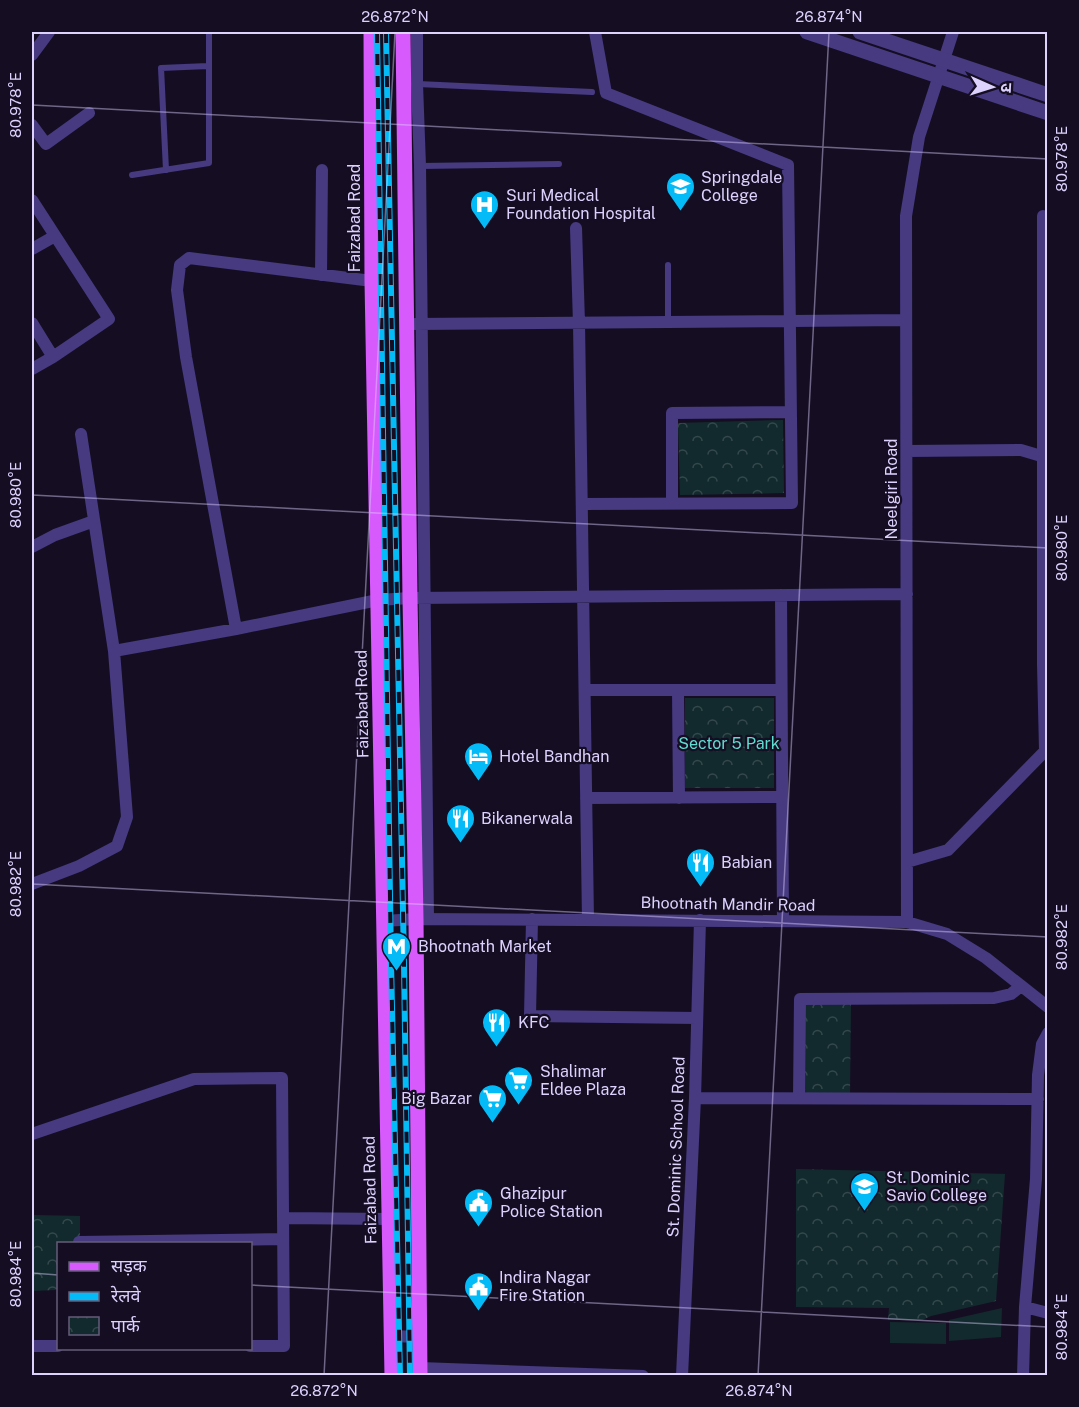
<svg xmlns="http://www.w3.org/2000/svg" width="1079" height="1407" viewBox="0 0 1079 1407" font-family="'Public Sans','Noto Sans Devanagari',sans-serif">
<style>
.green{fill:#122a2d}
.park{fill:url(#park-crowns)}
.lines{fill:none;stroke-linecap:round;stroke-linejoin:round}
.service{stroke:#473a81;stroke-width:6}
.minor{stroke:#473a81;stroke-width:12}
.tertiary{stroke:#473a81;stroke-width:15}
.primary{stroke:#d75afc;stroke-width:15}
.rail-casing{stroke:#05bbf7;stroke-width:6}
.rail{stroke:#150e23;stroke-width:4;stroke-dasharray:11;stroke-linecap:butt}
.ticks{fill:none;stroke:#ddd1fe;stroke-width:1.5;stroke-opacity:0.45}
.labels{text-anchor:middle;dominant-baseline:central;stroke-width:4.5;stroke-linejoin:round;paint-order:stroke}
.poi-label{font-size:16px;fill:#ddd1fe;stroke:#150e23;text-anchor:start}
.street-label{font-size:16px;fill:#ddd1fe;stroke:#150e23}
.park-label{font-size:16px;fill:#5eddd0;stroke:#150e23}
.neatline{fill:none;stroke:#ddd1fe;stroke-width:2}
.ticks-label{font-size:15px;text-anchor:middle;fill:#ddd1fe}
</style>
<defs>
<pattern id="park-crowns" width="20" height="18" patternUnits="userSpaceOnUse" patternTransform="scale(1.5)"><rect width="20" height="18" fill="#122a2d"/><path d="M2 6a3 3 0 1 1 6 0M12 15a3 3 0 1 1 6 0" fill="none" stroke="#34484c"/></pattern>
</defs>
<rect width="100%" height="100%" fill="#150e23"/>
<path class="green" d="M 1002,1308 L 1001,1337 L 949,1341 L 949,1320 Z
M 890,1322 L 946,1323 L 946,1344 L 890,1343 Z"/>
<path class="park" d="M 783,420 L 784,493 L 680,495 L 678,423 Z
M 685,698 L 774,698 L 774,788 L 685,788 Z
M 803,1002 L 851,1002 L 850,1095 L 803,1093 Z
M 796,1169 L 1005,1174 L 996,1301 L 931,1316 L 922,1320 L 888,1320 L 889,1308 L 796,1307 Z
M 32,1215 L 80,1216 L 80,1243 L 58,1244 L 58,1288 L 55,1290 L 32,1291 Z"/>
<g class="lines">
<path class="service" d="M 418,84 L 592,92
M 420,166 L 559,164
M 166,170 L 161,68 L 208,66
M 132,175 L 209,163 L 209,32
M 668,265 L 668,322"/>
<path class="minor" d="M 417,32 L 417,84 L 420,166 L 428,919
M 32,55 L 49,32
M 32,125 L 46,144 L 89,113
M 32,200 L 109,319 L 53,357 L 32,369
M 1043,216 L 1043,664 L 1045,750
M 576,228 L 579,323 L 588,920
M 32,249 L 55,236
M 321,275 L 322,170
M 32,323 L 53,357
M 415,324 L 906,320
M 81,434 L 114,651
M 907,451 L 1021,450 L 1048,458
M 672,503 L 672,413 L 791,412
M 582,504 L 792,503 L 788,165 L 606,93 L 595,32
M 32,547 L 55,535 L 94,521
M 781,595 L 783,921
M 236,629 L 186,357 L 177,290 L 180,265 L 189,258 L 372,281
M 585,690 L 781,690
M 678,690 L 679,798
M 586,798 L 782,797
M 907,862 L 948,850 L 1048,748
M 32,884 L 79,866 L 117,846 L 127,817 L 114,651 L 236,629 L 378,600 L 410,598 L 907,594
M 532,919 L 530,1016 L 697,1018
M 384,921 L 416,919 L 907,922 L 947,934 L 986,958 L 1048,1007
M 907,922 L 906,216 L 919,137 L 953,32
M 695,1098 L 1038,1099
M 799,1098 L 800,999 L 994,998 L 1011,994 L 1021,986
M 32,1134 L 194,1079 L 282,1078 L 284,1346 L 250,1346
M 283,1218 L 389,1219
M 79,1242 L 283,1239
M 1025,1307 L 1048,1313
M 391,1336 L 419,1337
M 32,1346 L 58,1346
M 420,1368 L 643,1376
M 682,1376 L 695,1098 L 700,920
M 1023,1376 L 1025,1307 L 1036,1179 L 1038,1075 L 1042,1044 L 1048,1033"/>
<path class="tertiary" d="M 807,32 L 1048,113
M 860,32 L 1048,95"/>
<path class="primary" d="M 371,32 L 372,281 L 392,1376
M 403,32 L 410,598 L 416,919 L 420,1376"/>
<defs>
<path id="rail" d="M 377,32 L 391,962 L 400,1376
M 386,32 L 404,963 L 410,1376"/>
</defs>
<use href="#rail" class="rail-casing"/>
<use href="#rail" class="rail"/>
</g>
<path class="ticks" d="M 32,105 L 1048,159M 32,495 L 1048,548M 32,884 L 1048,937M 32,1273 L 58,1275M 250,1285 L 1048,1327M 324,1376 L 395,32M 758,1376 L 829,32"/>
<defs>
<symbol id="school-pin" viewBox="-11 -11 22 30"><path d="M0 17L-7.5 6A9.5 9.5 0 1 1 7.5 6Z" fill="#05bbf7" stroke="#150e23"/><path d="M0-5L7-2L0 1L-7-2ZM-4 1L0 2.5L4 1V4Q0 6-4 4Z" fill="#fff"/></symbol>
<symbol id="hospital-pin" viewBox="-11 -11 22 30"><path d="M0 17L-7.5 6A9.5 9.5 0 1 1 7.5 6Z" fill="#05bbf7" stroke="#150e23"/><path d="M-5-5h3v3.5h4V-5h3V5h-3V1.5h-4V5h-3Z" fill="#fff"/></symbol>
<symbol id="hotel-pin" viewBox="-11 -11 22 30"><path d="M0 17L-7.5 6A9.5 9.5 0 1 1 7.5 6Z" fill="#05bbf7" stroke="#150e23"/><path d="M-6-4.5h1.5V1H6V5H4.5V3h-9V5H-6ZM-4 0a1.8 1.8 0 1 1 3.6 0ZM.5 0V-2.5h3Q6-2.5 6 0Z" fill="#fff"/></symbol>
<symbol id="restaurant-pin" viewBox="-11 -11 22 30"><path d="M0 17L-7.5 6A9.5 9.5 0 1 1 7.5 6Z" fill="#05bbf7" stroke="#150e23"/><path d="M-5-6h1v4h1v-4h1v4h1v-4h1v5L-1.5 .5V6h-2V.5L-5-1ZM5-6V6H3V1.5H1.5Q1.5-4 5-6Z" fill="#fff"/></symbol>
<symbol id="metro-pin" viewBox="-11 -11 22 30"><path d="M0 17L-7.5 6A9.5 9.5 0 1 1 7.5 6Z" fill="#05bbf7" stroke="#150e23"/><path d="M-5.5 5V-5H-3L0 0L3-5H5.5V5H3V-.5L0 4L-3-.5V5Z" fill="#fff"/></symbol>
<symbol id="supermarket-pin" viewBox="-11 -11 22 30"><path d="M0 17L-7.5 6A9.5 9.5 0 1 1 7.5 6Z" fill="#05bbf7" stroke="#150e23"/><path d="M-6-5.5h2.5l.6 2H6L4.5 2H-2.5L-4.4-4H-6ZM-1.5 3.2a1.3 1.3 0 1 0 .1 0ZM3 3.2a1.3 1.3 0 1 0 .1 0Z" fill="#fff"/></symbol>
<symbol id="civic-pin" viewBox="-11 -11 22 30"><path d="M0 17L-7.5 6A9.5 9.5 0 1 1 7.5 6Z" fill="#05bbf7" stroke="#150e23"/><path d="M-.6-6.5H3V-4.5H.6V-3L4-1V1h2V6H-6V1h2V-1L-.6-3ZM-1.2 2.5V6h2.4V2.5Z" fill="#fff"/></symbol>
</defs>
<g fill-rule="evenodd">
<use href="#school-pin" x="664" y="170" width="33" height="45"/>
<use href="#hospital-pin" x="468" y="188" width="33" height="45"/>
<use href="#hotel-pin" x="462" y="740" width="33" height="45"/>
<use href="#restaurant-pin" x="444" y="802" width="33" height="45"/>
<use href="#restaurant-pin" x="684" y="846" width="33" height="45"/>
<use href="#metro-pin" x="380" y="930" width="33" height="45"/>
<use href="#restaurant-pin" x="480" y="1006" width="33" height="45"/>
<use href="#supermarket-pin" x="502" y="1064" width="33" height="45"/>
<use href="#supermarket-pin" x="476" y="1082" width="33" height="45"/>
<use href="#school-pin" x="848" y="1170" width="33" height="45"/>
<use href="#civic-pin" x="462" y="1186" width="33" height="45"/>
<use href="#civic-pin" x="462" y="1270" width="33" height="45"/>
</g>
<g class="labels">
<g class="poi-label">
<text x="701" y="177">Springdale<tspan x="701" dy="18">College</tspan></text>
<text x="506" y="195">Suri Medical<tspan x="506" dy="18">Foundation Hospital</tspan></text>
<text x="499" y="756">Hotel Bandhan</text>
<text x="481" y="818">Bikanerwala</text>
<text x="721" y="862">Babian</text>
<text x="418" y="946">Bhootnath Market</text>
<text x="518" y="1022">KFC</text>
<text x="540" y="1071">Shalimar<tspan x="540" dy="18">Eldee Plaza</tspan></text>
<text x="472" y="1098" text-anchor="end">Big Bazar</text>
<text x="886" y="1177">St. Dominic<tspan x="886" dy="18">Savio College</tspan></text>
<text x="500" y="1193">Ghazipur<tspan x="500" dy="18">Police Station</tspan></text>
<text x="499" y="1277">Indira Nagar<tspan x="499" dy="18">Fire Station</tspan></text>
</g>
<g class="street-label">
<text transform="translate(354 218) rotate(-90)">Faizabad Road</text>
<text transform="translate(891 489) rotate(-90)">Neelgiri Road</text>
<text transform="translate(362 704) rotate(-91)">Faizabad Road</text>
<text transform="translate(728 904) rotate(1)">Bhootnath Mandir Road</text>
<text transform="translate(676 1147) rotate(-88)">St. Dominic School Road</text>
<text transform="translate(370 1190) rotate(-91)">Faizabad Road</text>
</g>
<g class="park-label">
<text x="729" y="743">Sector 5 Park</text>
</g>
</g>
<rect width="1079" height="1407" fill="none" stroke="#150e23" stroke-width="66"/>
<rect x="57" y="1242" width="195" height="108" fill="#150e23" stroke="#655c7b" stroke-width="1.5"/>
<rect x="69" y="1262" width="30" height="9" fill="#d75afc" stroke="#655c7b" stroke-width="1.5"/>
<text x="111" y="1272" font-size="18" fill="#ddd1fe">सड़क</text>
<rect x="69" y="1292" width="30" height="9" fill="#05bbf7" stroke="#655c7b" stroke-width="1.5"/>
<text x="111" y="1302" font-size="18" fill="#ddd1fe">रेलवे</text>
<rect x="69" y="1317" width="30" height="18" fill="url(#park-crowns)" stroke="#655c7b" stroke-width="1.5"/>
<text x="111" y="1332" font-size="18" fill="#ddd1fe">पार्क</text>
<g transform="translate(992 87) rotate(93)" stroke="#150e23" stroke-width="4.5" paint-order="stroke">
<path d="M0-4.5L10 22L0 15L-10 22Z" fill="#ddd1fe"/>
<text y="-9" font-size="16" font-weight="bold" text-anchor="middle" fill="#ddd1fe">उ</text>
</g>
<rect x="33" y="33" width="1013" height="1341" class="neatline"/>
<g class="ticks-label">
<text x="395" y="22">26.872°N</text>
<text x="829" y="22">26.874°N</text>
<text transform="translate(16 105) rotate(-90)" y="5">80.978°E</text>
<text transform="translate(1062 159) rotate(-90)" y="5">80.978°E</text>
<text transform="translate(16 495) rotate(-90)" y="5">80.980°E</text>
<text transform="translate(1062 548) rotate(-90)" y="5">80.980°E</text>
<text transform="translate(16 884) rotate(-90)" y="5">80.982°E</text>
<text transform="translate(1062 937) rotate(-90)" y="5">80.982°E</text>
<text transform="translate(16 1274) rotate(-90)" y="5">80.984°E</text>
<text transform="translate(1062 1327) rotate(-90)" y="5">80.984°E</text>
<text x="324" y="1396">26.872°N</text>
<text x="759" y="1396">26.874°N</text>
</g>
</svg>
